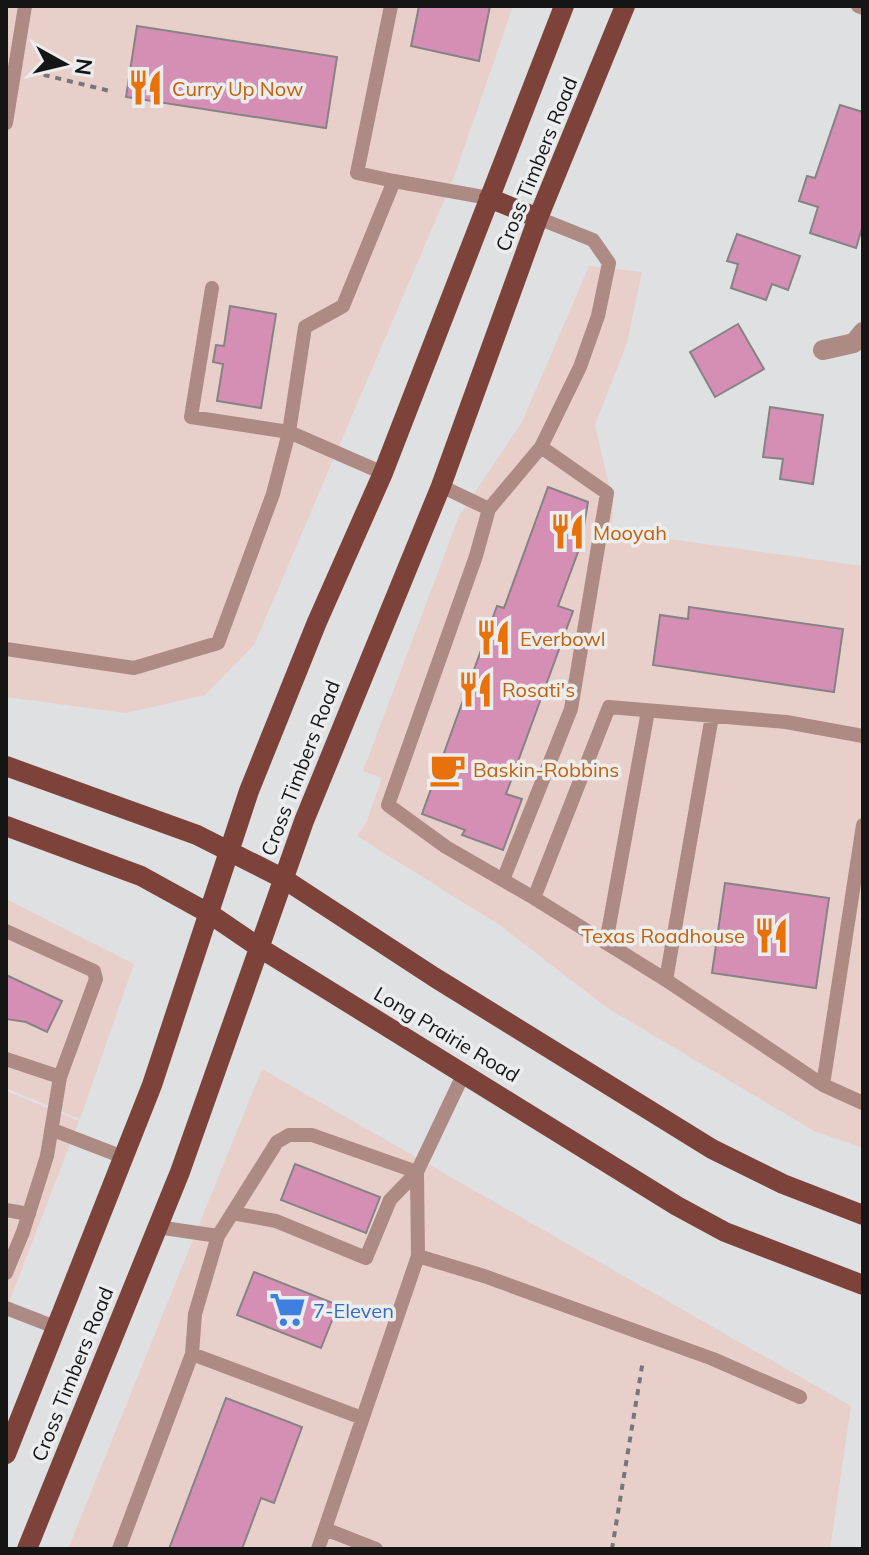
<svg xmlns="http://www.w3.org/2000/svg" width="869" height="1555" viewBox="0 0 869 1555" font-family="Mulish,sans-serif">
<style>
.commercial{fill:#e9cfc9}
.building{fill:#d58fb5;stroke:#868384;stroke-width:2}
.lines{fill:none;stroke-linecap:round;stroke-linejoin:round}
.path{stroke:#767779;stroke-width:4;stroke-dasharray:6 6;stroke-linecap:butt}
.service{stroke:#ad8a84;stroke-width:14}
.minor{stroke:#ad8a84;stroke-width:20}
.primary{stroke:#7d423a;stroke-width:20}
.labels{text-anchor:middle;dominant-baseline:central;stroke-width:7;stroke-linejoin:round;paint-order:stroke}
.food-label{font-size:20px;fill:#c56008;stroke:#ebedef;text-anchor:start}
.street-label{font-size:20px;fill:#151516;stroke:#ebedef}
.shop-label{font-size:20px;fill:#366cbe;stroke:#ebedef;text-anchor:start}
</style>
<rect width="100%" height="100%" fill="#dee0e2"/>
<path class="commercial" d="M 6,6 L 513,6 L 454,177 L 254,645 L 205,695 L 126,713 L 6,697 Z
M 589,266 L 642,272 L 627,343 L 595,425 L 613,502 L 612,531 L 863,566 L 863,1148 L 814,1131 L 606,1007 L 501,926 L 357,836 L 367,821 L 382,778 L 363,771 L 459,516 L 522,422 Z
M 6,899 L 134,964 L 80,1119 L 6,1088 Z
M 262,1069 L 851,1406 L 830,1549 L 68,1549 Z
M 6,1091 L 79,1121 L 6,1310 Z"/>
<path class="building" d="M 419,6 L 490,6 L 479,61 L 411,46 Z
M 137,26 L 337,57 L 326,128 L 126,97 Z
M 840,105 L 863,112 L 863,225 L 856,248 L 810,233 L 818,207 L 799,201 L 807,176 L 815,178 Z
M 737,234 L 800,256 L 788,290 L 772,284 L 766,300 L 731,288 L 738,264 L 727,261 Z
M 230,306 L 276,314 L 261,408 L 217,401 L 223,364 L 213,362 L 216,345 L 224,346 Z
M 738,324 L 764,369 L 715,397 L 690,352 Z
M 770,407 L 823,415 L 813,484 L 780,479 L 783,459 L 763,457 Z
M 548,487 L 588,502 L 581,544 L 558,606 L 573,611 L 506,794 L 522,799 L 503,850 L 462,835 L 465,830 L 422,814 L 497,606 L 504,608 Z
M 689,607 L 843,629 L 834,692 L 653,665 L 660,615 L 688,619 Z
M 725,883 L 829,898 L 816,988 L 712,973 Z
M 6,975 L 62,1001 L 47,1032 L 26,1022 L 6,1019 Z
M 295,1164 L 380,1197 L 366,1233 L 281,1200 Z
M 254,1272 L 338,1305 L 321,1348 L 237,1315 Z
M 226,1398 L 302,1427 L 274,1503 L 261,1498 L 242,1549 L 169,1549 Z"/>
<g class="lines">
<path class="path" d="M 32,72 L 110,91
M 612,1549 L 643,1360"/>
<path class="service" d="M 391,6 L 357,173 L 394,181
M 858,6 L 863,8
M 6,123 L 25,6
M 212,288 L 191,417 L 289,432 L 383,473
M 441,486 L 489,509 L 541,447 L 580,367 L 598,316 L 609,263 L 593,240 L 538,218
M 489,509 L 476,556 L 388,805 L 446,847 L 534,898 L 666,980 L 823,1085 L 863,1103
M 6,649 L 134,668 L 218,643 L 273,494 L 289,432 L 305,327 L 343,306 L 394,181 L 489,198
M 503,880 L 571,709 L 607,493 L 541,447
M 534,898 L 609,707 L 786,722 L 863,736
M 6,931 L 94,971 L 96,979 L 60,1077 L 47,1156 L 23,1232 L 6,1273
M 606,943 L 648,711
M 666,980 L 712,716
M 6,1059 L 60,1077
M 823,1085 L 863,825
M 53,1130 L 123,1157
M 6,1210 L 29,1214
M 157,1227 L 218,1236
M 418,1256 L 484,1276 L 713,1359 L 800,1397
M 6,1308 L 55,1327
M 192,1354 L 362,1418
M 325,1529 L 376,1549
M 119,1549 L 192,1354 L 195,1314 L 218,1236 L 277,1142 L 289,1135 L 312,1135 L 417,1172 L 390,1200 L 366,1258 L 276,1221 L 232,1213
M 318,1549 L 418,1256 L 417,1172 L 464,1073"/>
<path class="minor" d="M 823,350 L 854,343 L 863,332"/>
<path class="primary" d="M 489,198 L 538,218
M 6,766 L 197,835 L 284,879 L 434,977 L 712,1149 L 783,1184 L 863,1215
M 6,826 L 141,876 L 210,914 L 260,948 L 677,1206 L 725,1232 L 863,1285
M 6,1454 L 152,1085 L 249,791 L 317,622 L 383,473 L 564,6
M 27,1549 L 180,1172 L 304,821 L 441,486 L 538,218 L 625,6"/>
</g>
<defs>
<symbol id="restaurant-bare" viewBox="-9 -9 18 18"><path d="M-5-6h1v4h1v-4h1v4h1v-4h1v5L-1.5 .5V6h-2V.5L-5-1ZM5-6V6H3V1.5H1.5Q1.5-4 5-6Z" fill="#e8710a" stroke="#ebedef" stroke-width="2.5" paint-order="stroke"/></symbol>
<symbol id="cafe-bare" viewBox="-9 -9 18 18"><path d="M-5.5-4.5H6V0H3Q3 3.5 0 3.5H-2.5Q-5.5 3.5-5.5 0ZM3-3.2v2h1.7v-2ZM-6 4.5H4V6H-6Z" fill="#e8710a" stroke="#ebedef" stroke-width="2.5" paint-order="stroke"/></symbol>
<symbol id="supermarket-bare" viewBox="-9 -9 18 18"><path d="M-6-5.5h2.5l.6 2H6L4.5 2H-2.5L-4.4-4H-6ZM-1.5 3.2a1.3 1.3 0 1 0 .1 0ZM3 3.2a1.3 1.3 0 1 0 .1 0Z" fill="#3f7fe0" stroke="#ebedef" stroke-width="2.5" paint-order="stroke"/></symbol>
</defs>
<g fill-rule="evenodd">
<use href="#restaurant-bare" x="120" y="62" width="51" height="51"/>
<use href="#restaurant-bare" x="542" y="506" width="51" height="51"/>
<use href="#restaurant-bare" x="468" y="612" width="51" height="51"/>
<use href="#restaurant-bare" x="450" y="664" width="51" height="51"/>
<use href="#cafe-bare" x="422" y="744" width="51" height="51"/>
<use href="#restaurant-bare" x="746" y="910" width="51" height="51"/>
<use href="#supermarket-bare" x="262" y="1284" width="51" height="51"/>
</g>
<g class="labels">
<g class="food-label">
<text x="172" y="88">Curry Up Now</text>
<text x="593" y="532">Mooyah</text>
<text x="520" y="638">Everbowl</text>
<text x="502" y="689">Rosati's</text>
<text x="473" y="769">Baskin-Robbins</text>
<text x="745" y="935" text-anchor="end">Texas Roadhouse</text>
</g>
<g class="street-label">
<text transform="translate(536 164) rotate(-68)">Cross Timbers Road</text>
<text transform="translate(300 768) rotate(-69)">Cross Timbers Road</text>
<text transform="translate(447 1034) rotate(31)">Long Prairie Road</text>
<text transform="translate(72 1374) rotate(-68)">Cross Timbers Road</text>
</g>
<g class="shop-label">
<text x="313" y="1310">7-Eleven</text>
</g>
</g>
<rect width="869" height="1555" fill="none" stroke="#151516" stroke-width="16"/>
<g transform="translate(64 64) rotate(98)" stroke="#ebedef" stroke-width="6" paint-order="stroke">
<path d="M0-6L14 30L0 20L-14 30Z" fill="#151516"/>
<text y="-12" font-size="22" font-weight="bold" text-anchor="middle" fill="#151516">N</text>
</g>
</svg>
